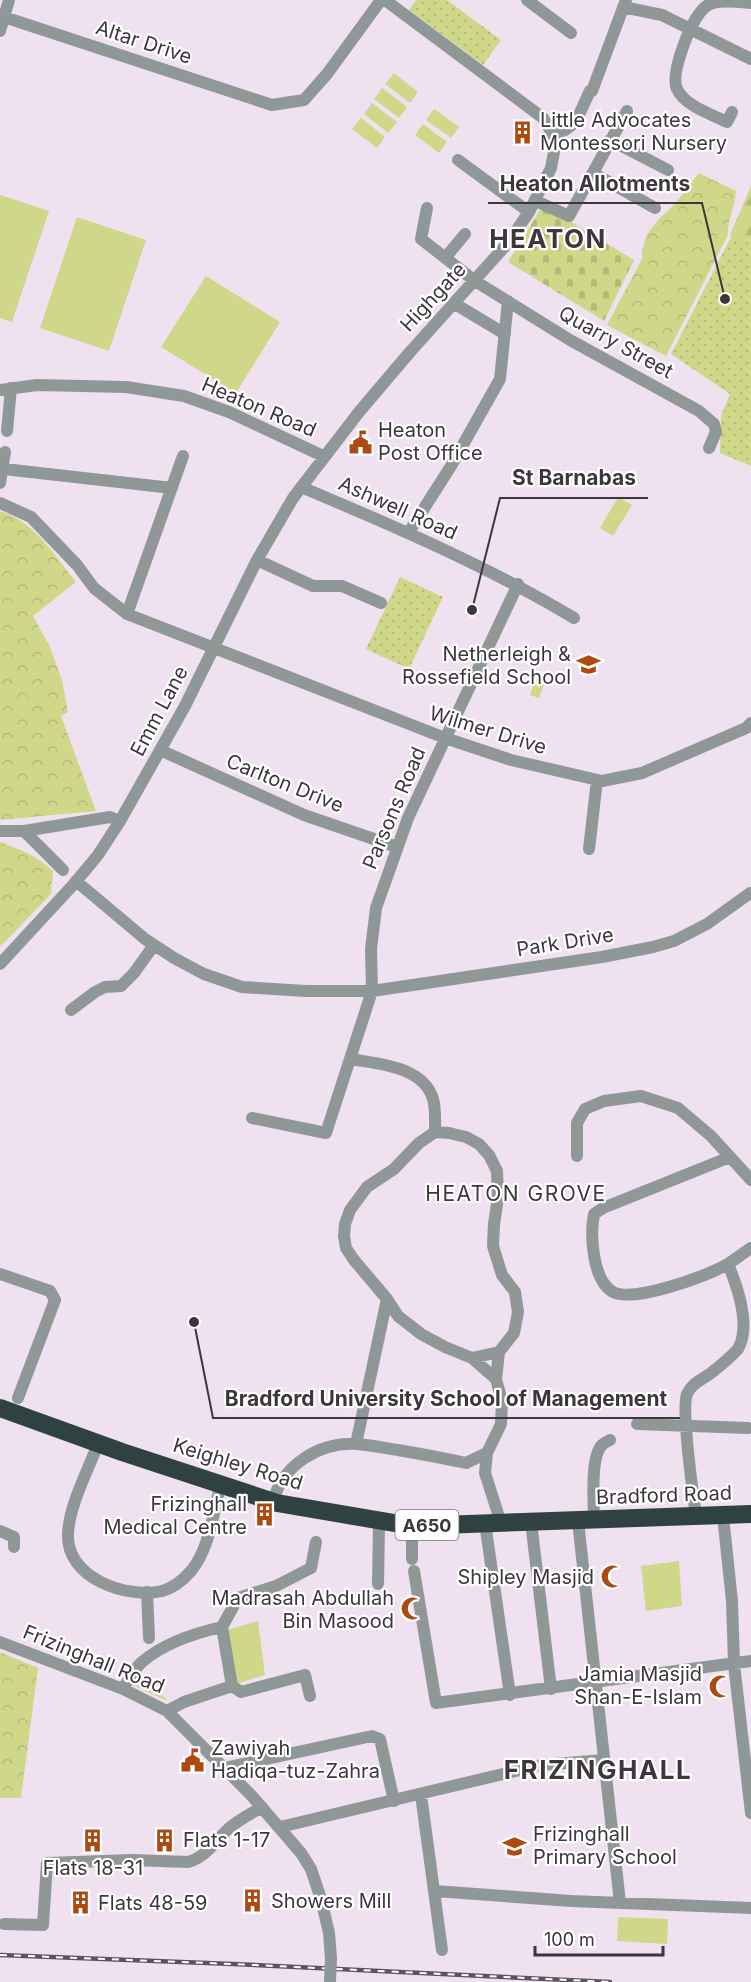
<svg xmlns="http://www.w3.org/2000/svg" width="751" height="1982" viewBox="0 0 751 1982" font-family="Inter,sans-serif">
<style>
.grass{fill:#cfd889}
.forest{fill:url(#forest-firs)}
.cemetery{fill:url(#cemetery-stones)}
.park{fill:url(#park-crowns)}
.garden{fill:url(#garden-dots)}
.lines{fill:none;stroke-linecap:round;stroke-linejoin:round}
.minor{stroke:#8f9897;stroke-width:12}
.highway{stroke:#2f4241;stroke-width:18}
.rail-casing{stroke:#5b535b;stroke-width:4.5}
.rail{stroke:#fff;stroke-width:2;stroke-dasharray:7;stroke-linecap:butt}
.minor-bridge{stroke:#8f9897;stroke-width:12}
.labels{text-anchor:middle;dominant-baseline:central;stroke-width:4.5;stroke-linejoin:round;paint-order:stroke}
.shield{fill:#fff;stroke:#777377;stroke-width:1.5}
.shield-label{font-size:18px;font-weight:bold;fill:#3d373d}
.street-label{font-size:20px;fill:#3d373d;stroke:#fff}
.poi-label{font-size:20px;fill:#3d373d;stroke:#fff;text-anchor:start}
.neighbourhood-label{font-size:21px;letter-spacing:1.5px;fill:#3d373d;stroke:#fff}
.district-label{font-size:26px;font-weight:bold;letter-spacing:1.5px;fill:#3d373d;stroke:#fff}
.leader{fill:none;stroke:#3d373d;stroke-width:2}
.callout-dot{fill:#3d373d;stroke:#fff;stroke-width:2}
.callout-label{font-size:21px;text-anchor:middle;font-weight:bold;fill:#3d373d;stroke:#fff;stroke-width:4.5;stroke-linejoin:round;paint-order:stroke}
</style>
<defs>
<pattern id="forest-firs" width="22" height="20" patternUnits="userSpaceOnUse" patternTransform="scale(1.5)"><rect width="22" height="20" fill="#cfd889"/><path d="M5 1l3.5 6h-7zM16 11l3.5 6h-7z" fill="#b3ba77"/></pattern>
<pattern id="cemetery-stones" width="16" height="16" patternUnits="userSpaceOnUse" patternTransform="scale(1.5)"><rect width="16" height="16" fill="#cfd889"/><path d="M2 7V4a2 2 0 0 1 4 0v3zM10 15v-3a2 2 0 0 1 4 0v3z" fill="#b3ba77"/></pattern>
<pattern id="park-crowns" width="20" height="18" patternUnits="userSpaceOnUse" patternTransform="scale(1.5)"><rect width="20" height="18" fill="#cfd889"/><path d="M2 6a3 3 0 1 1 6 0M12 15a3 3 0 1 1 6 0" fill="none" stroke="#b3ba77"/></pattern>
<pattern id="garden-dots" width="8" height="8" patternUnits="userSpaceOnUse" patternTransform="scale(1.5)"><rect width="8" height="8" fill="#cfd889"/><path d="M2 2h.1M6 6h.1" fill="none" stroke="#b3ba77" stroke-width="1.8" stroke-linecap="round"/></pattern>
</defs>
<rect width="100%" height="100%" fill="#efe1ef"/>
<path class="grass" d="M 394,73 L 418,92 L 410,103 L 385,84 Z
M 382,88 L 407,107 L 399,118 L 374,99 Z
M 372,103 L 397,122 L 388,133 L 364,114 Z
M 434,109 L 459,127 L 451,138 L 426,120 Z
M 361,118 L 385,137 L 377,148 L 352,129 Z
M 423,124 L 447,142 L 439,153 L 415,135 Z
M 0,195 L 49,211 L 12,322 L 0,318 Z
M 77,217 L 146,240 L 109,351 L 40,328 Z
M 206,276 L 280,322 L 236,393 L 161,347 Z
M 618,497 L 632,505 L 613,536 L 600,528 Z
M 537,676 L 546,679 L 539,698 L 530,695 Z
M 679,1561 L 682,1606 L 646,1611 L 641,1566 Z
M 258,1621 L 265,1675 L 236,1684 L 227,1630 Z
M 135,1678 L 167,1699 L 165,1700 L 135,1686 L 134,1685 Z
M 618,1917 L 668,1919 L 667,1944 L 617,1941 Z"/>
<path class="forest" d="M 751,186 L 751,244 L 730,235 Z"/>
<path class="cemetery" d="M 543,205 L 634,260 L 604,321 L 508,262 Z"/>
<path class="park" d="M 699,173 L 736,191 C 735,207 727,220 728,235 L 666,356 L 607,325 L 642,259 C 642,229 660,220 678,200 C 685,191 692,182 699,173 Z
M 0,511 C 35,522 54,555 76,582 L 33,616 L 49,645 L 62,680 L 68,712 L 61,716 L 96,811 L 0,820 Z
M 0,842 C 20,849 37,856 53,871 L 51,894 L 0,947 Z
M 0,1652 L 38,1668 L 21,1798 L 0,1798 Z"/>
<path class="garden" d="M 416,0 L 447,0 L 501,40 L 483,65 L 409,10 Z
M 732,235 L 751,244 L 751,466 L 720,453 L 721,416 L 730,394 L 671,354 Z
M 400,577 L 443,597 L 409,669 L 366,649 Z"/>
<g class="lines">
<path class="minor" d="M 527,0 L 571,33
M 623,7 L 662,15 L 751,59
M 4,17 L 272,105 L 304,100 L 327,74 L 381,0
M 0,31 L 9,0
M 732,112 L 727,122 C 711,114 685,106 677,89 C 670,74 689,27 699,14 C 702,9 708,4 713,3 C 725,0 739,2 751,3
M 553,135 C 578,128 579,113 590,91 L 592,91 L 626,0
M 610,140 L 668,170
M 458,160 L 529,212
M 593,173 L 655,208
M 536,201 L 569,216 L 627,111
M 427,208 L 421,239 L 475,281 L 570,340 L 699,411 L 714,424 L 716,432 L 709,448
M 445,258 L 465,234
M 455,304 L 505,334
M 0,390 L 37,385 L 126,387 L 184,396 L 229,412 L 323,456
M 7,431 L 11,388
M 4,469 L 172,488
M 0,483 L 5,452
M 301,487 C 394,526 487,566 574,618
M 0,503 L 31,517 L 77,565 L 94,588 L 127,614 L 445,738 L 511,760 L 602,781 L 642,773 L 746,728 L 751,723
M 409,532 L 451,466 L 500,379 L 508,301
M 257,560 L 313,586 L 342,586 L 381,603
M 127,614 L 183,456
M 160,750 L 304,815 L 397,847
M 0,831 L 24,831 L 110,817 L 120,821
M 24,831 L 63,870
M 589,849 L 597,780
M 76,881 L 145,939 L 174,958 L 204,974 L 242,987 L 306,991 L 372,991 L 602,957 L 653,947 L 674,941 L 707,924 L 750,893
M 0,964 L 73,885 L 98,855 L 120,821 L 185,706 L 257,560 L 293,498 L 359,412 L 410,352 L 507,244 L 529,212 L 551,168 L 554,152 L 553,135 L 543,118 L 385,0
M 71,1010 L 95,992 L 105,987 L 121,986 L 134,973 L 154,945
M 350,1059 C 378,1064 423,1066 433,1099 C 436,1109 435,1122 435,1132 L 449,1133 L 466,1137 L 479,1144 L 489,1155 L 497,1171 L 498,1198 L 494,1224 L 493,1246 L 502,1275 L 515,1292 L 518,1312 L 514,1333 L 499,1352 L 472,1358 L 445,1347 L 421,1334 L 398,1316 L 387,1299 L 354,1260 L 346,1248 L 344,1236 L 345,1224 L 350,1210 L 367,1187 L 394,1169 L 419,1143 L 435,1132
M 252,1118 L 326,1133 L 372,991 L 371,949 L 376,908 L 408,818 L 518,584
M 577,1156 L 577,1123 L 585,1109 L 604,1101 L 641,1096 L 678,1108 L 711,1136 L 751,1180
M 728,1264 C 707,1276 634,1303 613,1292 C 592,1280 590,1234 594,1214 L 603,1208 L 730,1157
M 0,1274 L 50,1291 L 55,1300 L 18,1398
M 499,1352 L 496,1379 L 502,1401 L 501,1424 L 487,1453 L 485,1473 L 501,1523
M 472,1358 L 496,1379
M 637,1424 L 748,1428
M 98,1444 C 88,1470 69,1506 68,1534 C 66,1578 126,1599 162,1591 C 173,1588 184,1579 191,1571 C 210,1548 213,1512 221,1484
M 356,1444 L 387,1299
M 273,1502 C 282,1465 319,1442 357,1444 C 370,1445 384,1448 398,1450 C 421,1454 443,1458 466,1463 L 487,1453
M 696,1516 C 693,1494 681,1410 687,1394 C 692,1383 702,1380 711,1373 C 720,1366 730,1358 738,1349 C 751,1326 738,1288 728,1264 L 751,1248
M 723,1516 L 732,1601 L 734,1664 L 751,1813
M 594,1520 C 594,1503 590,1457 602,1445 C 604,1443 608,1441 610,1440
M 578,1521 L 620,1903
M 531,1522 L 551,1689
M 485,1523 L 510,1695
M 0,1531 L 14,1537 L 14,1547
M 412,1559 L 412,1526
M 414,1571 L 436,1703 L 751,1661
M 378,1584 L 379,1522
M 147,1592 L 149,1638
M 222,1627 L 238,1598 L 276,1586 L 311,1568 L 316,1542
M 222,1627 L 232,1686
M 0,1642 L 123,1689 L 167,1711 L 251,1795 L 301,1853 L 311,1869 L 321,1899 L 329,1933 L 331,1958
M 123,1689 C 128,1680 134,1669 142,1662 C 164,1643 195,1633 222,1627
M 167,1711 L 184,1702 L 232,1686 L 241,1692 L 305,1675 L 310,1696
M 224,1768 L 372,1736 L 380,1739 L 394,1801
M 421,1795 L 442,1950
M 280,1827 L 541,1765 L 604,1760
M 435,1891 L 571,1901 L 751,1908
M 4,1924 L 43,1925 L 47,1863 L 132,1860 L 188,1862 C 209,1856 217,1837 233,1825 C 242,1818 252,1813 262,1807"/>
<path class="highway" d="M 0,1408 L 122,1452 L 277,1503 L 412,1526 L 751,1514"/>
<defs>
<path id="rail" d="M 0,1955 L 233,1964 L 610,1982"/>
</defs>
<use href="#rail" class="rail-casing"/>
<use href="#rail" class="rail"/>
<path class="minor-bridge" d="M 330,1982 L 331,1958"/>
</g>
<defs>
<symbol id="building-bare" viewBox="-9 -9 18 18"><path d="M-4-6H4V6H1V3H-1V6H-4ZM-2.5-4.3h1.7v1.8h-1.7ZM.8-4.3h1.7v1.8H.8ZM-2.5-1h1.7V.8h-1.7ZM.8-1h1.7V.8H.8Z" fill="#ad4a11" stroke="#fff" stroke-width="2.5" paint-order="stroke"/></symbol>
<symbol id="civic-bare" viewBox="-9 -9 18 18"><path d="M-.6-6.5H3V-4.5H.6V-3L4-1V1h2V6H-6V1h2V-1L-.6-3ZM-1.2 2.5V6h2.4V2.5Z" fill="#ad4a11" stroke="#fff" stroke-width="2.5" paint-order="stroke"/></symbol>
<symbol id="school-bare" viewBox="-9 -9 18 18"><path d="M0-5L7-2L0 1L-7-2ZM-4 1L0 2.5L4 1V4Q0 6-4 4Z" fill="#ad4a11" stroke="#fff" stroke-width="2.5" paint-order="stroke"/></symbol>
<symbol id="mosque-bare" viewBox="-9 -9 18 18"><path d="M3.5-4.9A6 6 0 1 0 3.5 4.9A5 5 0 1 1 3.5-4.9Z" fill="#ad4a11" stroke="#fff" stroke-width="2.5" paint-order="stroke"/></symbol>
</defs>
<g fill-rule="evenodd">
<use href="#building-bare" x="506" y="116" width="33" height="33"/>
<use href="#civic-bare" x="344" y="426" width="33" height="33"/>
<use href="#school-bare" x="572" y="648" width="33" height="33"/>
<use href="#building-bare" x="248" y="1498" width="33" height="33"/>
<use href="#mosque-bare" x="596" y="1560" width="33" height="33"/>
<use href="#mosque-bare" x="396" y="1592" width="33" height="33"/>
<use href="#mosque-bare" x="704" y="1670" width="33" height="33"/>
<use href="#civic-bare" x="176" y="1744" width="33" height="33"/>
<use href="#building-bare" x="76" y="1824" width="33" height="33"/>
<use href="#building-bare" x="148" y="1824" width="33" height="33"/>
<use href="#school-bare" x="498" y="1830" width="33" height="33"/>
<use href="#building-bare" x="236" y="1884" width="33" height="33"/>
<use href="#building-bare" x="64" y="1886" width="33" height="33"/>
</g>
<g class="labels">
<rect class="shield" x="395.5" y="1510" width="63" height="30" rx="4.5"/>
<g class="shield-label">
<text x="427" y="1525">A650</text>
</g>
<g class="street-label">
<text transform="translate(144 42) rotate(18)">Altar Drive</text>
<text transform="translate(433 297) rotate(-47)">Highgate</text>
<text transform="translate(616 342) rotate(29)">Quarry Street</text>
<text transform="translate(259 407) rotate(23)">Heaton Road</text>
<text transform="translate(398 508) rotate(24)">Ashwell Road</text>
<text transform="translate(159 711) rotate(-62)">Emm Lane</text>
<text transform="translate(488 730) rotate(17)">Wilmer Drive</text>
<text transform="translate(285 783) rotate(22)">Carlton Drive</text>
<text transform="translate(394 808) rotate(-67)">Parsons Road</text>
<text transform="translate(565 942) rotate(-9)">Park Drive</text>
<text transform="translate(238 1464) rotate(17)">Keighley Road</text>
<text transform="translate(664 1495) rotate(-2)">Bradford Road</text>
<text transform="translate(94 1659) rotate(22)">Frizinghall Road</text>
</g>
<g class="poi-label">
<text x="540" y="120">Little Advocates<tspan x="540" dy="23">Montessori Nursery</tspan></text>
<text x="378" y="430">Heaton<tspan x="378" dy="23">Post Office</tspan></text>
<text x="571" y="654" text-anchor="end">Netherleigh &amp;<tspan x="571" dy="23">Rossefield School</tspan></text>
<text x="247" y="1504" text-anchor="end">Frizinghall<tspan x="247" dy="23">Medical Centre</tspan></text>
<text x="594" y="1577" text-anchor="end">Shipley Masjid</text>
<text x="394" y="1598" text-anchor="end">Madrasah Abdullah<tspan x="394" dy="23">Bin Masood</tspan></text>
<text x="702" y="1674" text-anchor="end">Jamia Masjid<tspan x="702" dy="23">Shan-E-Islam</tspan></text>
<text x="211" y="1748">Zawiyah<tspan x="211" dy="23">Hadiqa-tuz-Zahra</tspan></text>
<text x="533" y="1834">Frizinghall<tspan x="533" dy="23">Primary School</tspan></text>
<text x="183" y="1840">Flats 1-17</text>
<text x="93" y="1868" text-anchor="middle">Flats 18-31</text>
<text x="271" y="1901">Showers Mill</text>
<text x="98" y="1903">Flats 48-59</text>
</g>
<g class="neighbourhood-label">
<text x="516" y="1193">HEATON GROVE</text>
</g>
<g class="district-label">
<text x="548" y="238">HEATON</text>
<text x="598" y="1769">FRIZINGHALL</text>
</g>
</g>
<path class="leader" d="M725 299L702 203H488M472 610L500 498H648M194 1322L213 1418H680"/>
<g class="callout-dot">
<circle cx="725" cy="299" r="6"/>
<circle cx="472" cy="610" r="6"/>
<circle cx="194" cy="1322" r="6"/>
</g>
<g class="callout-label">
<text x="595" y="191">Heaton Allotments</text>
<text x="574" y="485">St Barnabas</text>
<text x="446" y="1406">Bradford University School of Management</text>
</g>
<path d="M535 1946v9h128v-9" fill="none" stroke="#3d373d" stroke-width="3"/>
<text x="544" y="1946" font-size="18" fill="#3d373d" stroke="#ffffff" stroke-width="4.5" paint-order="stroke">100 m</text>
</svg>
